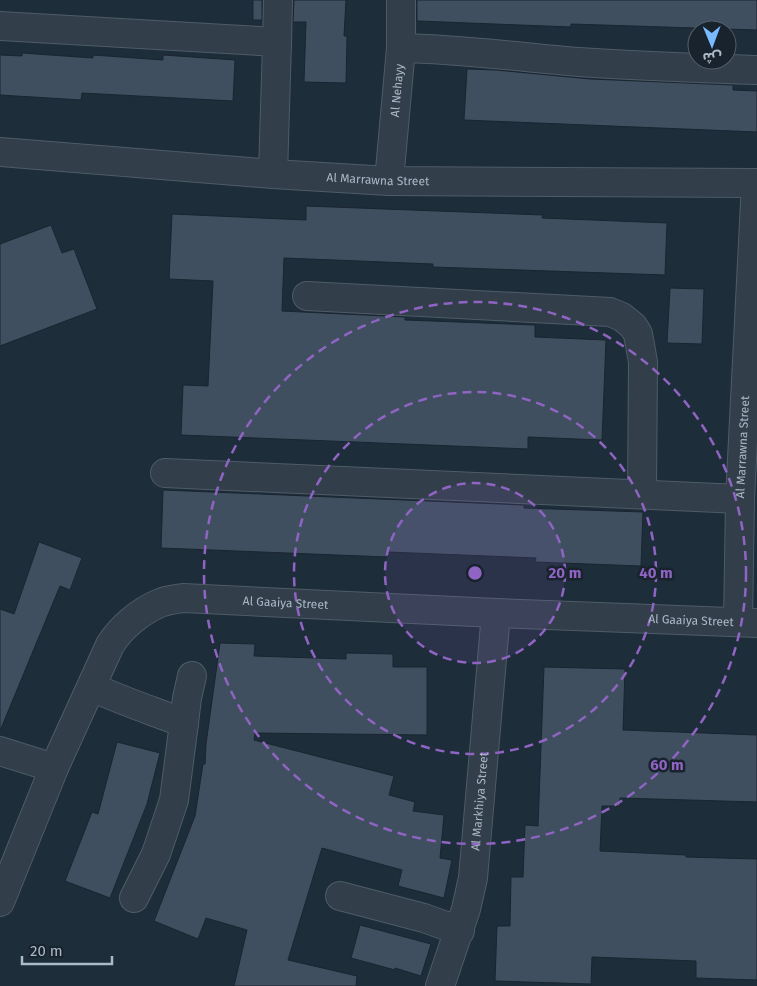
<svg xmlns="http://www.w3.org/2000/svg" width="757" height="986" viewBox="0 0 757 986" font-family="'Fira Sans','Noto Sans Arabic',sans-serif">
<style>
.building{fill:#3f4f5f;stroke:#1a2530}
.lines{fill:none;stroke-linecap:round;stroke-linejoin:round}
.minor-casing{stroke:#4f5c68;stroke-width:30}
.minor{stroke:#323e4a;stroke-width:28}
.ring{fill:none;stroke:#8f64c2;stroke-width:2.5;stroke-dasharray:9 6}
.labels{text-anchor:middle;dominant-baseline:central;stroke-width:5;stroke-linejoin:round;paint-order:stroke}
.street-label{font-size:12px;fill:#acb9c7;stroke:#18232e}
.centre{fill:#8f64c2;stroke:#18232e;stroke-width:2.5}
.ring-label{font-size:15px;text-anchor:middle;font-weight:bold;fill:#8f64c2;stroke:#18232e;stroke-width:5;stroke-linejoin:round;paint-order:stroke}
</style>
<rect width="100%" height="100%" fill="#1e2d3a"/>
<path class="building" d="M 253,0 L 262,0 L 262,20 L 253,20 Z
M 294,0 L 346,0 L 344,36 L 347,36 L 346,83 L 304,82 L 306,22 L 293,22 Z
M 417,0 L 757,0 L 757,30 L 571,24 L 571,27 L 417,21 Z
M 22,53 L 93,58 L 93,55 L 163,60 L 163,55 L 235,60 L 233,101 L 82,93 L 81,100 L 0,95 L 0,55 L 22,56 Z
M 467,69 L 496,70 L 590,79 L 733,85 L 733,90 L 757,91 L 757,132 L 464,120 Z
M 306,206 L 543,215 L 542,218 L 667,223 L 665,275 L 433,267 L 433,264 L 284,258 L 282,311 L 405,317 L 405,320 L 535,325 L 535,337 L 606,340 L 602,440 L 528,437 L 528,449 L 181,435 L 183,385 L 208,386 L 213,281 L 169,279 L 172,214 L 306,220 Z
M 51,225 L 62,253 L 74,249 L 97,309 L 0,346 L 0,244 Z
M 670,288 L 704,289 L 702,344 L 667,343 Z
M 163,490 L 524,505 L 524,508 L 643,512 L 641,566 L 535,562 L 536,558 L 388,552 L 387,557 L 161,548 Z
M 39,542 L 82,558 L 70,590 L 60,586 L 0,731 L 0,609 L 14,614 Z
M 220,643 L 255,644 L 254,656 L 346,659 L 346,653 L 393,654 L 393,667 L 427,667 L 427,735 L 255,733 L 254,740 L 394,776 L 389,795 L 415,802 L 413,811 L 444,815 L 440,858 L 452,860 L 444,898 L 398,886 L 402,870 L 322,848 L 288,960 L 357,976 L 356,986 L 234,986 L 247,930 L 206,918 L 198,939 L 154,921 L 195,816 L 203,764 L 205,764 L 206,744 Z
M 544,667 L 625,669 L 623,730 L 757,735 L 757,802 L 620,798 L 620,806 L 602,806 L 600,851 L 686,855 L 686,857 L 757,859 L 757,980 L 696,978 L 696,961 L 592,957 L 591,984 L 495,981 L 497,926 L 510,926 L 511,877 L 523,877 L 525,825 L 538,826 Z
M 117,742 L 160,753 L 147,804 L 110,898 L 65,881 L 92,812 L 98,814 Z
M 360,925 L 431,944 L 421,976 L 395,968 L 395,970 L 351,958 Z"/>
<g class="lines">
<defs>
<g id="minor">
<path d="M 0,26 L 277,42 L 273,174"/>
<path d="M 277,42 L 278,0"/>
<path d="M 401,48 C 460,49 519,57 579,62 C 638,66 698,68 757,70"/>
<path id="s1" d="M 0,152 L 273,174 L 389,181 L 757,183"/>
<path id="s2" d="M 389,181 L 401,48 L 401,0"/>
<path d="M 307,296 L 610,312 L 622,317 L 633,326 L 638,334 L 640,345 L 643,362 L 642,494"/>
<path d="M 165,473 L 740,499"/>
<path id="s3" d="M 738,622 L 740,499 L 756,183"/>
<path d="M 92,687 C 122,701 153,711 184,723 L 174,800 L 156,854 L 134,898"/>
<path d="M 184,723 L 187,698 L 192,676"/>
<path d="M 0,751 L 54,768"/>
<path d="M 340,896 L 424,918 L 460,931"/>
<path id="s4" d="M 0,902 L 54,768 L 110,645 C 121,627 141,611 160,603 C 167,600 176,599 183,598 L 496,613 L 757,623"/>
<path id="s5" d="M 440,986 L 466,909 L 473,878 L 496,613"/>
</g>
</defs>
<use href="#minor" class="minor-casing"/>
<use href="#minor" class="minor"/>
</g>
<circle cx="475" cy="573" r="90" fill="#8f64c2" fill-opacity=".12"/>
<g class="ring">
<circle cx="475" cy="573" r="90"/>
<circle cx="475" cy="573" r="181"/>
<circle cx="475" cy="573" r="271"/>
</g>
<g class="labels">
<g class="street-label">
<text stroke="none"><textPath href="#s2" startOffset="91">Al Nehayy</textPath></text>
<text stroke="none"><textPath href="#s1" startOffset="379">Al Marrawna Street</textPath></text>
<text stroke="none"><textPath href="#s3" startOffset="175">Al Marrawna Street</textPath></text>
<text stroke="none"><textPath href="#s4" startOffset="472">Al Gaaiya Street</textPath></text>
<text stroke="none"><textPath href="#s4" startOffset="878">Al Gaaiya Street</textPath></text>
<text stroke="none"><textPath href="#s5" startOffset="190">Al Markhiya Street</textPath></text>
</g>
</g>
<circle cx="475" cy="573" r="8" class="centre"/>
<g class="ring-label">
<text x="565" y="578">20 m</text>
<text x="656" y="578">40 m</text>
<text x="667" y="770">60 m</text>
</g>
<g transform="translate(712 45) rotate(179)"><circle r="24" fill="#18232e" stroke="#535f6b"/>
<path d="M0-4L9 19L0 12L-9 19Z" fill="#79baff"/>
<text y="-8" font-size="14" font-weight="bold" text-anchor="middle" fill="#acb9c7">ش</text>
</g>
<path d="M22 956v8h90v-8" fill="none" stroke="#acb9c7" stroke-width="2.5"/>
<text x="30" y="956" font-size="15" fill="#acb9c7" stroke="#18232e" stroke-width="4" paint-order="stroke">20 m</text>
</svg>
